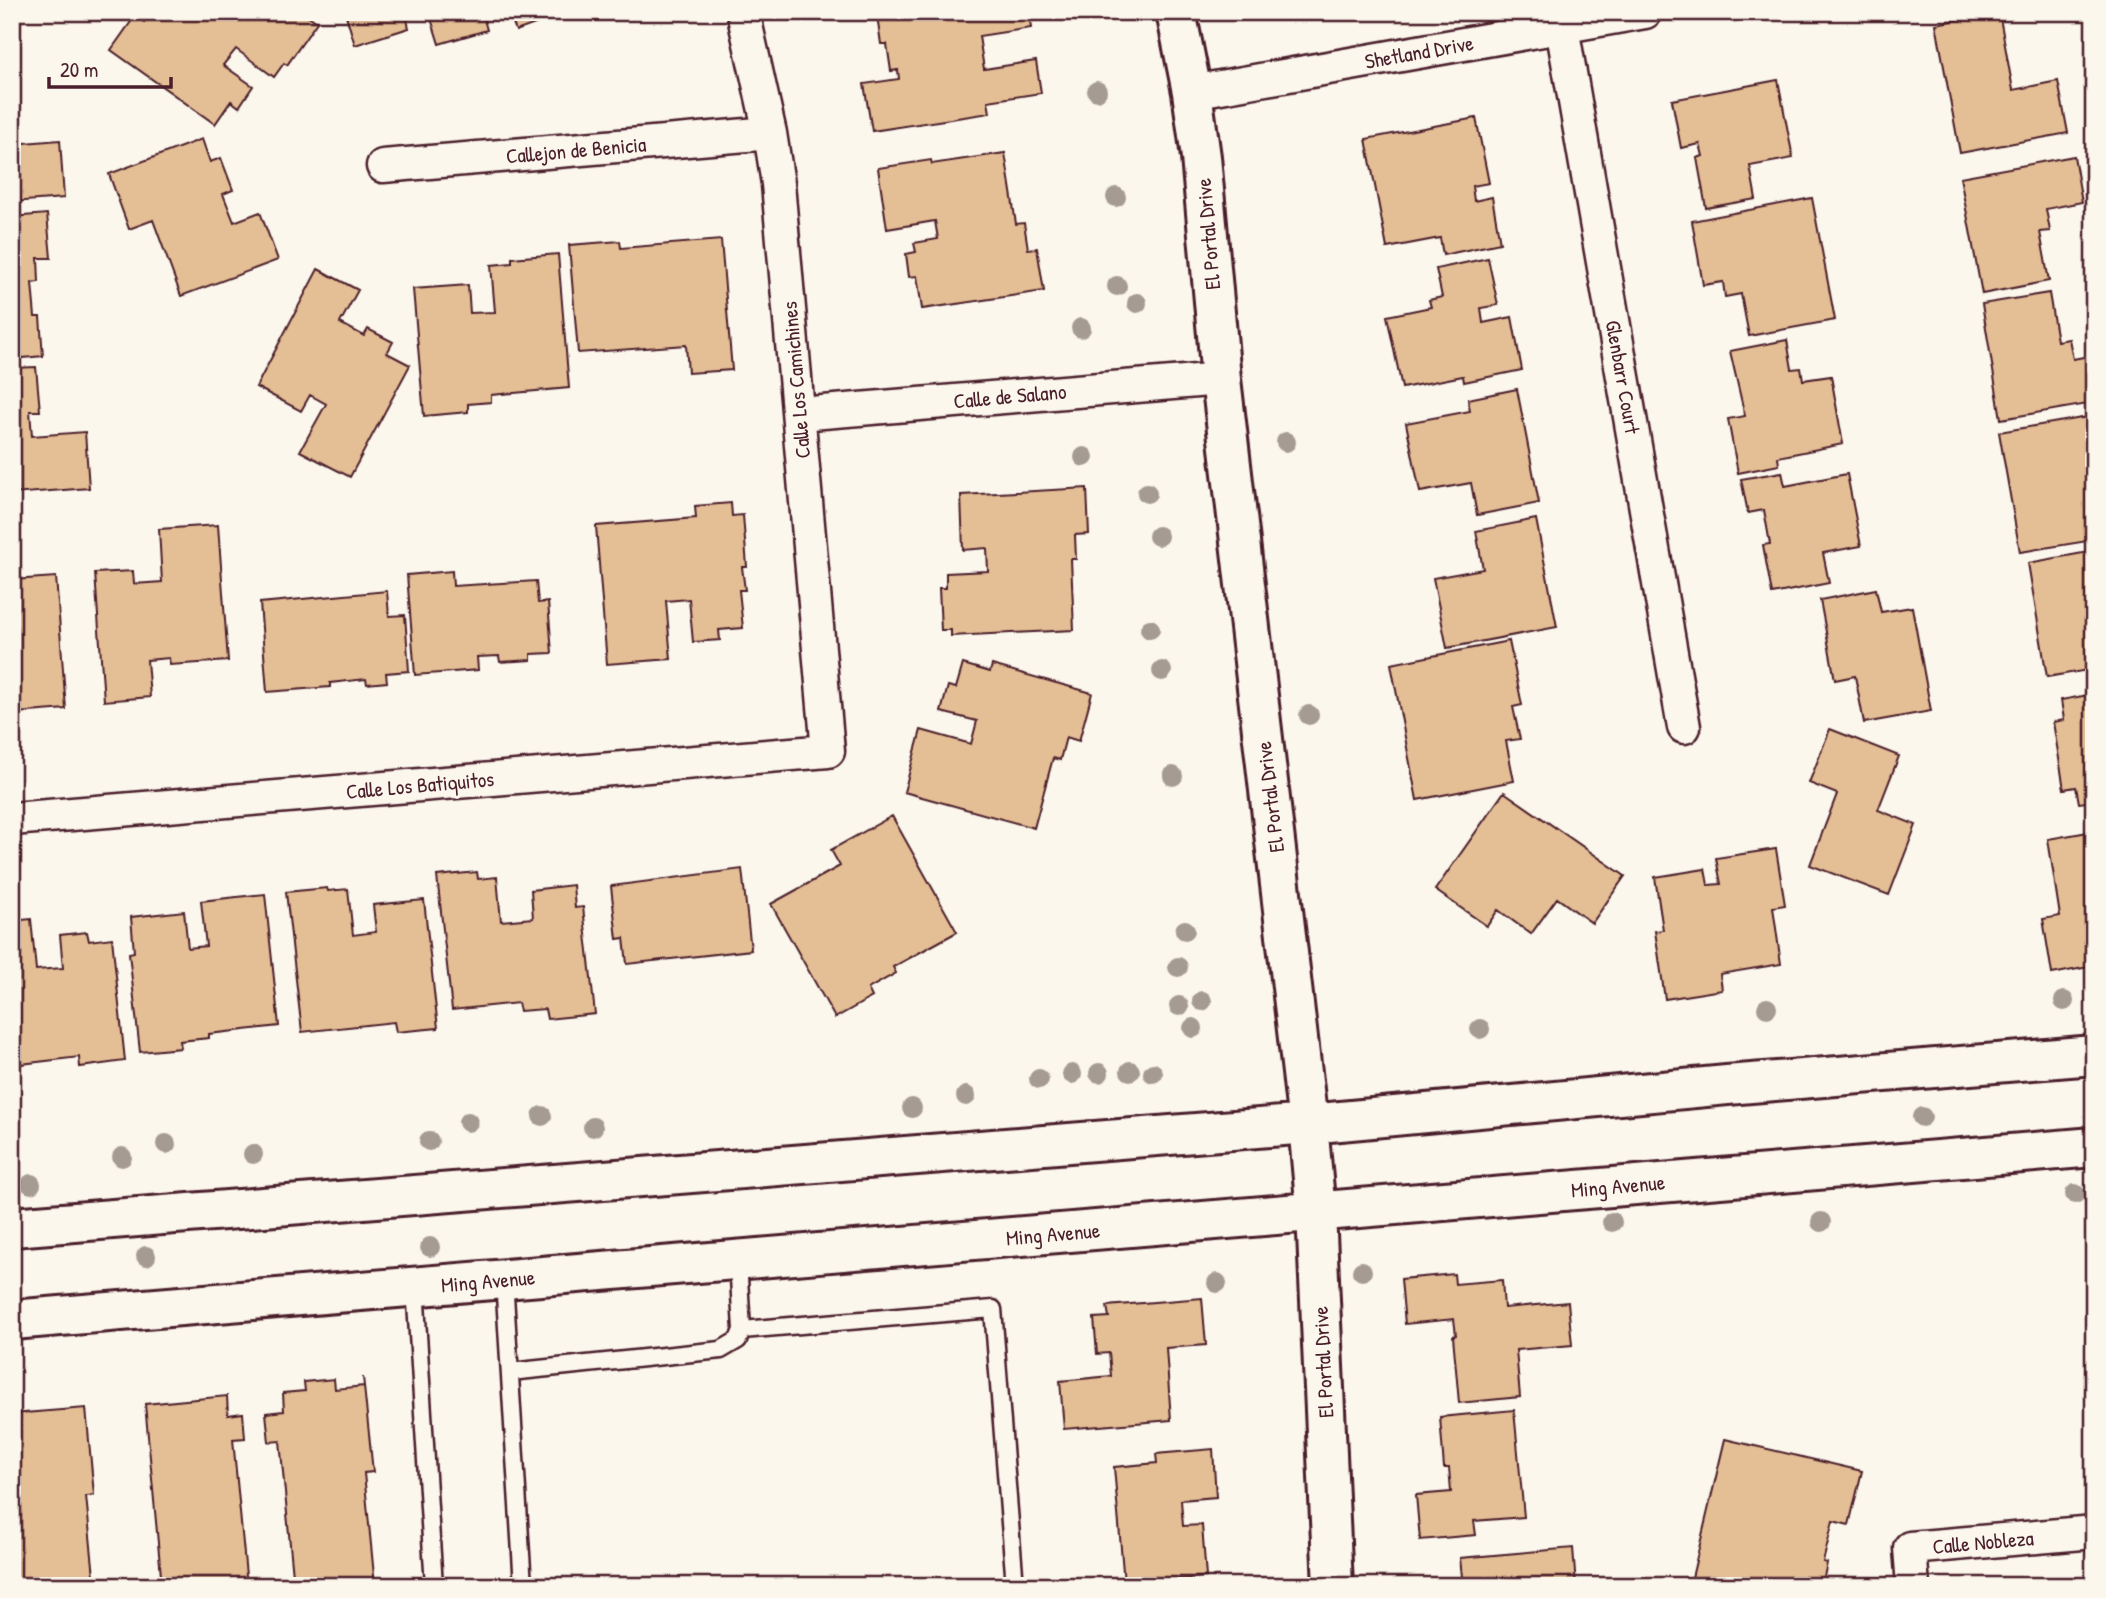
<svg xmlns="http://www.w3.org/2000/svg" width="2106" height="1598" viewBox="0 0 2106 1598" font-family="'Patrick Hand',sans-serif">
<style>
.building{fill:#e4be95;stroke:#4a1f2b;stroke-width:2}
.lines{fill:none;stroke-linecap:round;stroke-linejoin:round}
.lane-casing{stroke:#4a1f2b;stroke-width:21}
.street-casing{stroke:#4a1f2b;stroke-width:37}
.secondary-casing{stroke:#4a1f2b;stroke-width:44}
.lane{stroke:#fbf7ec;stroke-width:16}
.street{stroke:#fbf7ec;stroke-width:32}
.secondary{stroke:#fbf7ec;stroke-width:38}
.tree{fill:#a59b93}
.labels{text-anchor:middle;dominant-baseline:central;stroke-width:6;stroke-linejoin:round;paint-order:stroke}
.street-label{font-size:21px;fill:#4a1f2b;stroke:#fbf7ec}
</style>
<rect width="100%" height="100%" fill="#fbf7ec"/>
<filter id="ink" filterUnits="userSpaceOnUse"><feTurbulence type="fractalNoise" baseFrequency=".0143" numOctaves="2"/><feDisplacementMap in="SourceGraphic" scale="14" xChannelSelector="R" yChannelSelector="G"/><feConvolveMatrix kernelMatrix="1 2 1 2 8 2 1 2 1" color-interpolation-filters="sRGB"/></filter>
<g filter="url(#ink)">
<path class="building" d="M 151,12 L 303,12 L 317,22 L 287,65 L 284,63 L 274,77 L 236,49 L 223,65 L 253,86 L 239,107 L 231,101 L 215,124 L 111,50 L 135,16 L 144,22 Z
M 345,12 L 428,12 L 407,19 L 409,28 L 355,45 Z
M 429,12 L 482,12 L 487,30 L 439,44 Z
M 509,12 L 568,12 L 516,31 Z
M 889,12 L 1029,12 L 1031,28 L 979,36 L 984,69 L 1036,61 L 1041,93 L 988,101 L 990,113 L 872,131 L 864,84 L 899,79 L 898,70 L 891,71 L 887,44 L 881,44 L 877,16 Z
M 1999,12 L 2013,90 L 2058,81 L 2068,133 L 1960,153 L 1936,24 Z
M 1778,80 L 1793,158 L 1750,166 L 1756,199 L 1706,208 L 1697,158 L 1703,156 L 1700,144 L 1681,148 L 1672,100 Z
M 1476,118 L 1489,183 L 1472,186 L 1474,201 L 1492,197 L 1500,243 L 1443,255 L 1440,238 L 1387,248 L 1366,139 Z
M 202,139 L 210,162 L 221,158 L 233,190 L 223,194 L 234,222 L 260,212 L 278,260 L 181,296 L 153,220 L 129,229 L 109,174 Z
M 60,140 L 64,198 L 12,202 L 12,144 Z
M 1005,153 L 1016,224 L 1024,223 L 1028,249 L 1037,248 L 1044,291 L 922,309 L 917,276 L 909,277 L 906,254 L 916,252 L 914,243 L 938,239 L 935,221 L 887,229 L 878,168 L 931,160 L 932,164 Z
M 2074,156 L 2082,202 L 2046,209 L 2050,231 L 2040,232 L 2049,281 L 1982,294 L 1960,177 Z
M 1812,198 L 1835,320 L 1749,336 L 1741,294 L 1725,297 L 1723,282 L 1703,285 L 1692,221 Z
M 47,214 L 51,258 L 38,258 L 39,282 L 32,283 L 35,317 L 40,317 L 43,356 L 12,359 L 12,217 Z
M 721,240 L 732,370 L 688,373 L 686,345 L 578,353 L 569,245 L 620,241 L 621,248 Z
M 558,254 L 569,388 L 491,395 L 491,402 L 468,404 L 468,412 L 424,416 L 413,289 L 468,285 L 470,313 L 495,312 L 491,265 L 512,263 L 512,258 Z
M 1488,258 L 1498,305 L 1481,308 L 1483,323 L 1512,317 L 1522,370 L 1464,382 L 1463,376 L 1402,388 L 1387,316 L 1431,307 L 1429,300 L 1442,297 L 1436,269 Z
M 318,269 L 358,290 L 340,323 L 364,336 L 368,329 L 393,342 L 387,353 L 410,365 L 350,477 L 300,451 L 326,404 L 310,395 L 301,411 L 256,387 Z
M 2049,293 L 2057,341 L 2069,339 L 2073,359 L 2094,355 L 2094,403 L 2001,419 L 1982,304 Z
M 1787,340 L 1792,369 L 1801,368 L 1803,380 L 1831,376 L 1843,444 L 1778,457 L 1779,465 L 1738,473 L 1728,419 L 1745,416 L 1730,351 Z
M 36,367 L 40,411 L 30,411 L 32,436 L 85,432 L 89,488 L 12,494 L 12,368 Z
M 1517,389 L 1539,503 L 1477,515 L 1471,483 L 1420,492 L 1406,423 L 1470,411 L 1468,399 Z
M 2094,416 L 2094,495 L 2091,496 L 2094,511 L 2094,540 L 2020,552 L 1999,432 Z
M 1782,472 L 1785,486 L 1847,474 L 1861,546 L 1823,553 L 1829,583 L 1772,594 L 1763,545 L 1770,544 L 1764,510 L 1748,513 L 1741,479 Z
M 1087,488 L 1089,534 L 1075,535 L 1076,559 L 1071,559 L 1074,630 L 951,636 L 951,630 L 941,630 L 939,588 L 946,588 L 946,573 L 988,571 L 987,548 L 963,550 L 961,495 Z
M 731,503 L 732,516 L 743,515 L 747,567 L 742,567 L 745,590 L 739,590 L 743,628 L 719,630 L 720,640 L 693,642 L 689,599 L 666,601 L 671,659 L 607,664 L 596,526 L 696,518 L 695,506 Z
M 1536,519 L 1557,627 L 1447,648 L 1433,578 L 1483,569 L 1476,531 Z
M 218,525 L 228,661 L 170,665 L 169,658 L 147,660 L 150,697 L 104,701 L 95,573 L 133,571 L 134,584 L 162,582 L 159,529 Z
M 2094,551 L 2094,669 L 2047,677 L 2028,563 Z
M 452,571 L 453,586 L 536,581 L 538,603 L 548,602 L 552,653 L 531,654 L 531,660 L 500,662 L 499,656 L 477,657 L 478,670 L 415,675 L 407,575 Z
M 56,577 L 66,709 L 17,713 L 17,704 L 12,705 L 12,580 Z
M 1876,589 L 1881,612 L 1912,607 L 1931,711 L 1864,723 L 1855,676 L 1835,680 L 1820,600 Z
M 387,591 L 389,616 L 405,615 L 409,671 L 386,673 L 387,682 L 367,684 L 366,679 L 330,683 L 330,687 L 267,692 L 260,603 Z
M 1509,641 L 1522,705 L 1513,707 L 1520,739 L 1506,741 L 1514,781 L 1417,800 L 1391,664 Z
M 963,664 L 990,672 L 992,665 L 1092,693 L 1079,741 L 1066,737 L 1060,760 L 1053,758 L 1034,828 L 904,792 L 921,730 L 971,744 L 977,721 L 941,712 L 948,686 L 956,688 Z
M 2094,694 L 2094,801 L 2079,803 L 2076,787 L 2064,789 L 2053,722 L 2064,720 L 2061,700 Z
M 1830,729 L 1899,756 L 1878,810 L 1916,825 L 1889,895 L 1810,865 L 1837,794 L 1809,783 Z
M 1504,792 L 1625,876 L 1592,923 L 1557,898 L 1531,934 L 1498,910 L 1487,926 L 1435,890 Z
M 892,816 L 957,932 L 893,967 L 896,973 L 868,989 L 872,997 L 835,1018 L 771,904 L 840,866 L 831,850 Z
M 2094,831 L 2094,966 L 2052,974 L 2043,919 L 2060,916 L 2048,839 Z
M 1776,849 L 1785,905 L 1773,907 L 1781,964 L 1720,974 L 1722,990 L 1665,999 L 1655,931 L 1663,930 L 1655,877 L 1705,869 L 1708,885 L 1721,884 L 1716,858 Z
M 742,869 L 751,950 L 627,964 L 624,938 L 617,939 L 611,886 Z
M 477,872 L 478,879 L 497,877 L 501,921 L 533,918 L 531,890 L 573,885 L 575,908 L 583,907 L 595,1014 L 547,1019 L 545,1009 L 520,1011 L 518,1003 L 452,1010 L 437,876 Z
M 327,888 L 328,891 L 348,889 L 353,935 L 376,932 L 373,905 L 424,900 L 438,1028 L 396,1032 L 394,1022 L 302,1032 L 286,892 Z
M 265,894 L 279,1026 L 209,1034 L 209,1038 L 180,1041 L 181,1048 L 140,1052 L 129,953 L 134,952 L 131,917 L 184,911 L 188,948 L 206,946 L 201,901 Z
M 31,919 L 36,970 L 63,968 L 60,935 L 87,932 L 89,941 L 112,938 L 125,1061 L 80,1067 L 79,1057 L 12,1065 L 12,921 Z
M 1454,1274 L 1455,1284 L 1502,1280 L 1504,1308 L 1568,1302 L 1572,1345 L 1516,1350 L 1520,1397 L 1459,1403 L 1453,1336 L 1456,1335 L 1454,1319 L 1405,1324 L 1401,1279 Z
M 1202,1298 L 1206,1345 L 1166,1348 L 1171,1420 L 1064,1429 L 1060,1381 L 1111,1376 L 1109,1353 L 1097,1354 L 1094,1318 L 1109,1317 L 1107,1306 Z
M 363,1377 L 373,1472 L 364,1473 L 375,1586 L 294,1586 L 280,1441 L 269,1442 L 266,1413 L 284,1411 L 283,1393 L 305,1391 L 304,1382 L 334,1379 L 335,1389 L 364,1386 Z
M 227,1396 L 228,1415 L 243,1413 L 245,1438 L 233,1439 L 247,1586 L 162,1586 L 145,1404 Z
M 86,1408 L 94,1495 L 86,1496 L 95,1586 L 12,1586 L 12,1414 Z
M 1514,1410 L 1524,1517 L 1474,1521 L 1476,1535 L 1420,1540 L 1416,1495 L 1451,1492 L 1449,1468 L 1444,1468 L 1440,1417 Z
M 1725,1439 L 1862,1471 L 1849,1525 L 1833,1521 L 1823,1562 L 1827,1563 L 1822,1586 L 1690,1586 Z
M 1213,1449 L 1216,1497 L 1181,1500 L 1183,1526 L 1202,1525 L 1206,1577 L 1124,1583 L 1114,1467 L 1157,1463 L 1156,1454 Z
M 1573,1548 L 1576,1586 L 1463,1586 L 1460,1558 Z"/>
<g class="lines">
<defs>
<path id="lane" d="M 504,1279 L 523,1586
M 415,1287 L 434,1586
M 742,1330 L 993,1309 L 1015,1586
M 510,1372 L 721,1350 L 738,1340 L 742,1330 L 738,1260"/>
<path id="street" d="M 1562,27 L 1684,727
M 1192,92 L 1645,12
M 383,166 L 770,133
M 799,414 L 1221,379
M 12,819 L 828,751 L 778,184 L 770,133 L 743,12
M 1913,1586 L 1910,1548 L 2094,1532"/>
<path id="secondary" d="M 1176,12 L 1192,92 L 1201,157 L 1221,379 L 1308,1124 L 1316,1212 L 1333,1586
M 12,1227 L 1308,1124 L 1727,1085 L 2094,1055
M 12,1320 L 2094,1147"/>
</defs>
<use href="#lane" class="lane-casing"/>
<use href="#street" class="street-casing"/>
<use href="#secondary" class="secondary-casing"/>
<use href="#lane" class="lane"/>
<use href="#street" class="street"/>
<use href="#secondary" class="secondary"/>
</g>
<g class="tree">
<circle cx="1097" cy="91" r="10"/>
<circle cx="1116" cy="197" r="10"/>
<circle cx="1117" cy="286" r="10"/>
<circle cx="1137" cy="303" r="10"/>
<circle cx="1081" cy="328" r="10"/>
<circle cx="1286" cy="442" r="10"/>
<circle cx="1084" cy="457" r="10"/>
<circle cx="1147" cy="493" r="10"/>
<circle cx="1158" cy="536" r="10"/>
<circle cx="1150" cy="629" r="10"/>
<circle cx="1162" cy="671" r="10"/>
<circle cx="1309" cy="715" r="10"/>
<circle cx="1173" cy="776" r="10"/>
<circle cx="1185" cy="930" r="10"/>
<circle cx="1178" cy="967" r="10"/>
<circle cx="1202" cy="1001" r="10"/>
<circle cx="2064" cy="1001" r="10"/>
<circle cx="1179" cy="1006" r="10"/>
<circle cx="1767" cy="1008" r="10"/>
<circle cx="1193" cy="1028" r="10"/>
<circle cx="1480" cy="1029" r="10"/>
<circle cx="1130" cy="1071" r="10"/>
<circle cx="1099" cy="1073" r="10"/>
<circle cx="1153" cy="1073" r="10"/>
<circle cx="1072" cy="1074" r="10"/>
<circle cx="1039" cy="1079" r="10"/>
<circle cx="966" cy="1096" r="10"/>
<circle cx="912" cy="1108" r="10"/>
<circle cx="542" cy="1116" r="10"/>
<circle cx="1922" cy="1117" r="10"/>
<circle cx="468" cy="1122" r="10"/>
<circle cx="593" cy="1127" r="10"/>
<circle cx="429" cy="1141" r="10"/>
<circle cx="166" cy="1144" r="10"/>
<circle cx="253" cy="1154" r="10"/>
<circle cx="122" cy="1157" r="10"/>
<circle cx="31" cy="1184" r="10"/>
<circle cx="2075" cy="1194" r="10"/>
<circle cx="1612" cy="1222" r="10"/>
<circle cx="1821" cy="1222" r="10"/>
<circle cx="430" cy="1247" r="10"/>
<circle cx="146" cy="1256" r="10"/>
<circle cx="1362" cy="1271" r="10"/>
<circle cx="1217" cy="1283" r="10"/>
</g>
</g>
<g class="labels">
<g class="street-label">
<text transform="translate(1419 52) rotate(-10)">Shetland Drive</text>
<text transform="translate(576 150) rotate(-5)">Callejon de Benicia</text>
<text transform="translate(1208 234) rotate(-95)">El Portal Drive</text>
<text transform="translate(1623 377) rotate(80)">Glenbarr Court</text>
<text transform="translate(796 380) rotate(-95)">Calle Los Camichines</text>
<text transform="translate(1010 396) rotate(-5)">Calle de Salano</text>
<text transform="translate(420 785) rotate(-5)">Calle Los Batiquitos</text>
<text transform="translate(1270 797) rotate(-97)">El Portal Drive</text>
<text transform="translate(1618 1186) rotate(-5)">Ming Avenue</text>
<text transform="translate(1053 1234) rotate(-5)">Ming Avenue</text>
<text transform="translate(488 1281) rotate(-5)">Ming Avenue</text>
<text transform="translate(1323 1362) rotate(-93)">El Portal Drive</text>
<text transform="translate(1983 1542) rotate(-5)">Calle Nobleza</text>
</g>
</g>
<rect width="2106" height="1598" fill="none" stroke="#fbf7ec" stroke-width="42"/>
<rect x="21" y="21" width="2064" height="1556" fill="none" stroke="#4a1f2b" stroke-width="2.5" filter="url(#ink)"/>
<path d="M49 77v10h122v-10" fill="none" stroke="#4a1f2b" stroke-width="3.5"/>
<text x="60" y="77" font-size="21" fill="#4a1f2b" stroke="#fbf7ec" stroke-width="5" paint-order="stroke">20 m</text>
</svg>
